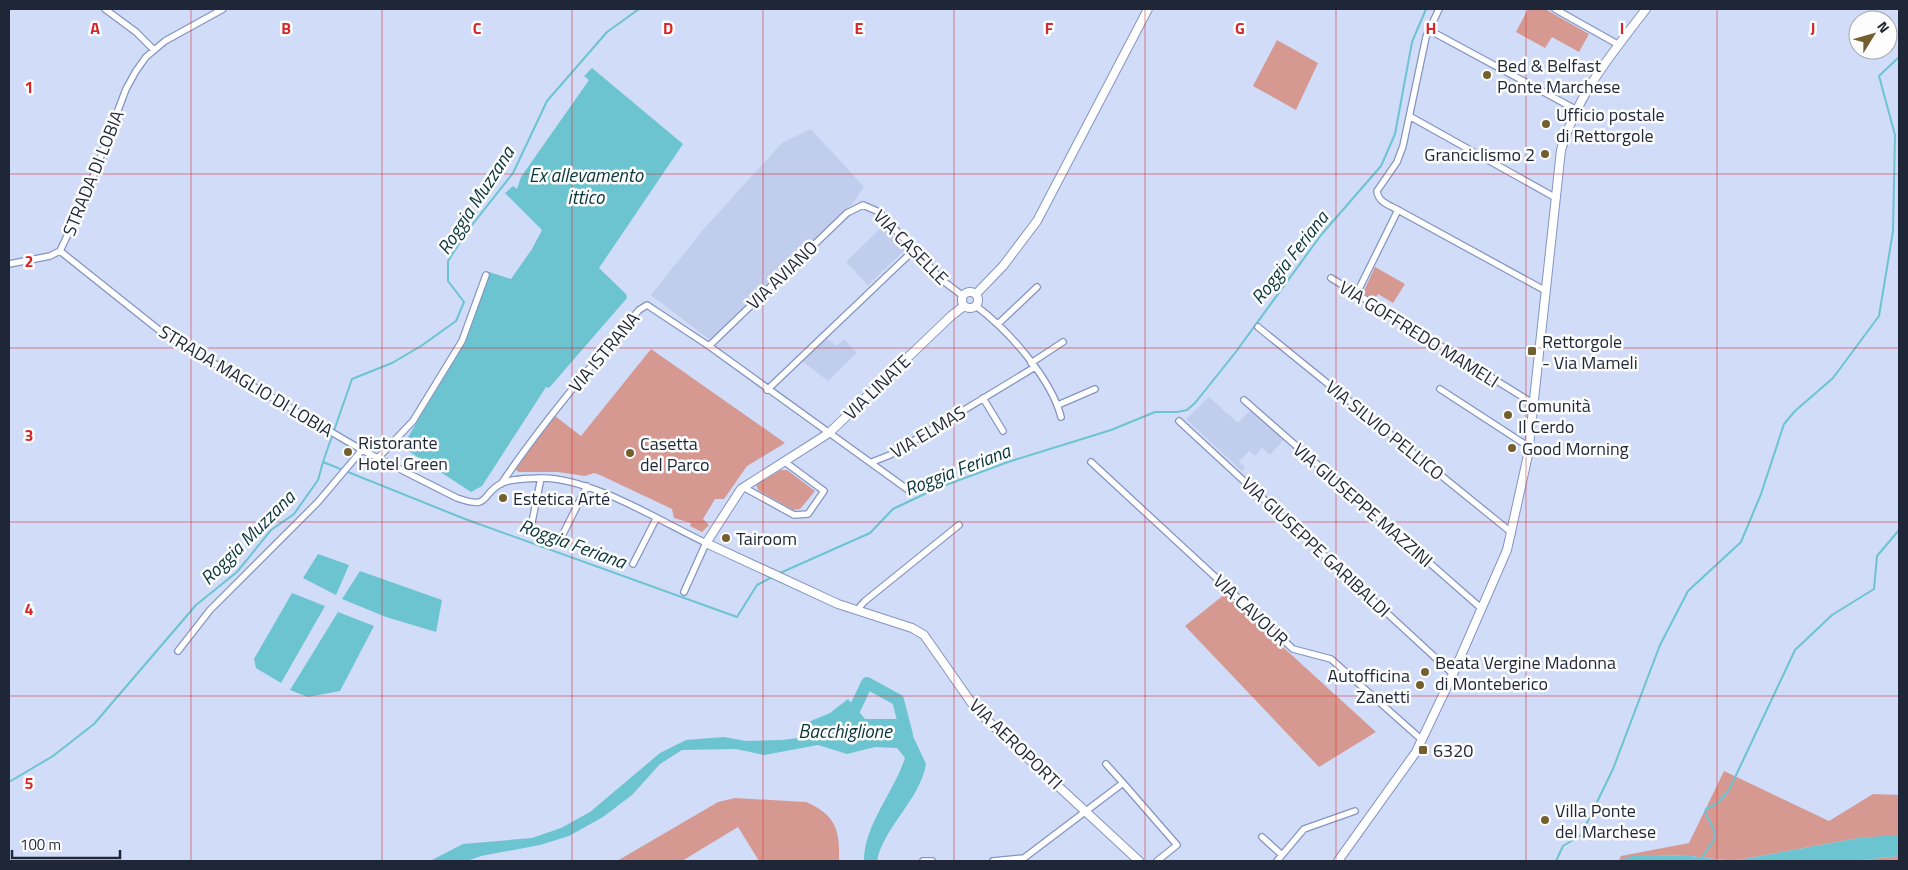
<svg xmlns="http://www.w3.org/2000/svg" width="1908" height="870" viewBox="0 0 1908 870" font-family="'Titillium Web',sans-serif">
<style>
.built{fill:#c0cded}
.green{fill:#d69991}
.water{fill:#6cc4d1}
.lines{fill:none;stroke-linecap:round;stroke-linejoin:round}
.stream{stroke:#6cc4d1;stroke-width:2}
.river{stroke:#6cc4d1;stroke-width:12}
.street-casing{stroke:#8495c1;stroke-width:8}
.secondary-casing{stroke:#8495c1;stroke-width:10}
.street{stroke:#fff;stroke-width:5.5}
.secondary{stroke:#fff;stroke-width:8}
.grid{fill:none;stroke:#d62828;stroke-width:1;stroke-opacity:0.55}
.poi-dot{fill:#74602f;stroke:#fdfdfd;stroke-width:2}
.labels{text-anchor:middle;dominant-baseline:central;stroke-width:5;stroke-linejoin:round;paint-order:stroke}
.poi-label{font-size:18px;fill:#1f2637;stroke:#fdfdfd;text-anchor:start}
.street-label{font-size:18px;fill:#1f2637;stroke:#fdfdfd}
.water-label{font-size:19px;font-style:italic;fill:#0a363b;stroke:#fdfdfd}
.grid-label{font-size:16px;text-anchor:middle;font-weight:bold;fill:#d62828;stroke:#fdfdfd;stroke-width:5;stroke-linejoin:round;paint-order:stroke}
</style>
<rect width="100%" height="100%" fill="#d0dcf8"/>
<path class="built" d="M 811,129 L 864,187 L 853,203 L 710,340 L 651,295 L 702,231 L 782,143 Z
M 885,224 L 906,245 L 906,249 L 868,285 L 846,262 Z
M 826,338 L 837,346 L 844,339 L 857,353 L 828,381 L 802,361 Z
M 1209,397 L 1238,423 L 1253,407 L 1286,437 L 1270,455 L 1262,448 L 1255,456 L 1249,451 L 1239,462 L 1245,467 L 1242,471 L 1186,419 Z"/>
<path class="green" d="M 1528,9 L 1545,9 L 1589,34 L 1579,52 L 1552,37 L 1545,48 L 1516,32 Z
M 1277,40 L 1318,63 L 1296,110 L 1253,86 Z
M 1375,267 L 1405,284 L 1393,303 L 1378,294 L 1374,300 L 1363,293 Z
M 651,349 L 785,443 L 747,466 L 724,499 L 715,499 L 703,519 L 709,525 L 702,532 L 690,526 L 691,523 L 674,518 L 672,509 L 600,475 L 594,473 L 585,476 L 558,472 L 519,472 L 516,470 L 517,465 L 555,416 L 581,436 Z
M 781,470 L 787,470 L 815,491 L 800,509 L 793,510 L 758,490 L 756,484 Z
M 1225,594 L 1376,732 L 1319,767 L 1185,626 Z
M 1724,771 L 1829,821 L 1873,794 L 1899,795 L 1899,836 L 1859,838 L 1733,861 L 1690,856 L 1650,855 L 1619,860 L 1621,856 L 1689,843 Z
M 735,798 L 806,802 C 836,815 840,830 839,861 L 759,861 L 738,827 L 682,861 L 617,861 L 718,802 Z
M 1899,856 L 1899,861 L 1853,861 Z"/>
<path class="water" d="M 592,68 L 683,144 L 599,268 L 626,294 L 627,298 L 549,388 L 546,387 L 482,486 L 471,492 L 410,452 L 406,449 L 405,442 L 465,342 L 489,272 L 511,279 L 532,249 L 542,230 L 505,193 L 513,186 L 517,189 L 521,177 L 589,80 L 584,76 Z
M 318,554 L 349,565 L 336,595 L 303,578 Z
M 360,571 L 442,600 L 436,632 L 386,617 L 342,599 Z
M 292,593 L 325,606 L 281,683 L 256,668 L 254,659 Z
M 338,612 L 374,626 L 340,691 L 308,697 L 290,690 Z
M 848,699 L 865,719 L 905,719 L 926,764 C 920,800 884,826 877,861 L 864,861 C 864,825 894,792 905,758 L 897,748 L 875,747 L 847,754 L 818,745 L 764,755 L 736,749 L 682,750 L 660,764 L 632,795 L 603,817 L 569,836 L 540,845 L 481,856 L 467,861 L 430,861 L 463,844 L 532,838 L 561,828 L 590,812 L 660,753 L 686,740 L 724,737 L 746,741 L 782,740 L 814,736 L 822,730 L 806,723 L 830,713 Z
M 1895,835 L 1899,836 L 1899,856 L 1853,861 L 1733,861 L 1859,838 Z
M 1650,855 L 1690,856 L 1730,861 L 1616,861 L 1633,856 Z"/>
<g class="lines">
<path class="stream" d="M 323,462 L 465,519 L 737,617 L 757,585 L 774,576
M 780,573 L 870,533 L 893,509 L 935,489 L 1008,462 L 1111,430 L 1155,412 L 1177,412 L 1187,410 L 1195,403 L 1235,353 L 1321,235 L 1381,166 L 1395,134 L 1412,42 L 1426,9
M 9,782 L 53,756 L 94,724 L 196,605 L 237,572 L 271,530 L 294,514 L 318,480 L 323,462 L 352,379 L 392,363 L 421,346 L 456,321 L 464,302 L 448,281 L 448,261 L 468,230 L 513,173 L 547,101 L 607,32 L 639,9
M 1701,859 C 1718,831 1721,844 1705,812 L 1706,809 L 1718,803 L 1729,790 L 1795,650 L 1832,615 L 1874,589 L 1877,556 L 1899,530
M 1556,861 L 1563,846 L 1581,835 L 1613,769 L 1660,645 L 1688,591 L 1741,542 L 1761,494 L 1784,424 L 1795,411 L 1833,378 L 1879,316 L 1893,231 L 1895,135 L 1879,76 L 1899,57"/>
<path class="river" d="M 849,721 L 867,683 L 898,700 L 907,735"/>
<defs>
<path id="street" d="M 105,9 L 136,32 L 154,50
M 1555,9 L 1619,45
M 1429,30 L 1575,109
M 1411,117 L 1556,198
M 1398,210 L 1546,291
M 60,251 L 164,334 L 362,450 L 318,502 L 210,610 L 178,651
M 9,264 L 50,256 L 60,251 L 85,198 L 126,89 L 136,71 L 146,57 L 165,41 L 223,9
M 1331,278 L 1534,404
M 1356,295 L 1398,210 C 1389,205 1378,202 1377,191 L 1397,162 L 1403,146 L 1426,37 L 1439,9
M 976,306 C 1008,330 1051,378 1061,417
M 998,324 L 1037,287
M 1258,327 L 1512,533
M 709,346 L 847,213 L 863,205 L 879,212 L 942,280 L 963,296
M 1031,363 L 1063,342
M 1440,389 L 1529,447
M 767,390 L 915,249
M 983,398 L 1003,431
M 1244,400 L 1482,609
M 1058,405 L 1095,389
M 1179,421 L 1453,674
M 362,450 L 457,498 C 492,510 479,495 502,483 C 513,478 529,479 540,478 C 590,477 660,521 706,543 L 684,592
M 378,458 L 413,421 L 462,341 L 486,275
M 872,462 L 890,455 L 1035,367
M 1091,462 L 1293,649 L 1331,659 L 1422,740
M 501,484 C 543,422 591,366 639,310 L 647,305 L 709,346 L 907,489
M 743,487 L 794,515 L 808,514 L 824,491 L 785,462
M 532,522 L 541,478
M 561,538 L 587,486
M 633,564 L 656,519
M 857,610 L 865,601 L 959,525
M 1106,764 L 1123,783
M 1262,837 L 1282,855
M 923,861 L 932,861
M 993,861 L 1024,858 L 1123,783 L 1177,845 L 1157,861
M 1277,861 L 1304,829 L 1355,811"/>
<path id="secondary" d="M962 300a8 8 0 1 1 16 0a8 8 0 1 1-16 0Z
M 976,294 L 1003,266 L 1037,221 L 1148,9
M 964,306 L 951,316 L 829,433 L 741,489 L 706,543 L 838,604 L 912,628 L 924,635 L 973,705 L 990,723 L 1139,861
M 1338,861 L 1416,752 L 1453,674 L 1507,550 L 1528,455 L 1561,150 C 1578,93 1611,55 1646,9"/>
</defs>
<use href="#street" class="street-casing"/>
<use href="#secondary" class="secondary-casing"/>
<use href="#street" class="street"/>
<use href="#secondary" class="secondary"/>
</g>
<path class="grid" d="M 191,9 L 191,861M 382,9 L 382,861M 572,9 L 572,861M 763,9 L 763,861M 954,9 L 954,861M 1145,9 L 1145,861M 1336,9 L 1336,861M 1526,9 L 1526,861M 1717,9 L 1717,861M 9,174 L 1899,174M 9,348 L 1899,348M 9,522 L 1899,522M 9,696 L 1899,696"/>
<g class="poi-dot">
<circle cx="1487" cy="75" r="5"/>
<circle cx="1546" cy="124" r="5"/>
<circle cx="1545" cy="154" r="5"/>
<rect x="1527" y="346" width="10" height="10" rx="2.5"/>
<circle cx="1508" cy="415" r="5"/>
<circle cx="1512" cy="448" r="5"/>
<circle cx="348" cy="452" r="5"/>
<circle cx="630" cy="453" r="5"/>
<circle cx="503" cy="498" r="5"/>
<circle cx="726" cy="538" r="5"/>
<circle cx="1425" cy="672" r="5"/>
<circle cx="1420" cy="685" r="5"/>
<rect x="1418" y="745" width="10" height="10" rx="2.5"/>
<circle cx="1545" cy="820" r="5"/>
</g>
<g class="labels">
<g class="poi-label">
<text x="1497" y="65">Bed &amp; Belfast<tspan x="1497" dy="21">Ponte Marchese</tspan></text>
<text x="1556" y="114">Ufficio postale<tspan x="1556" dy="21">di Rettorgole</tspan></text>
<text x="1535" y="154" text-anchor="end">Granciclismo 2</text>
<text x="1542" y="341">Rettorgole<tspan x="1542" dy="21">- Via Mameli</tspan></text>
<text x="1518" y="405">Comunità<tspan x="1518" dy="21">Il Cerdo</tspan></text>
<text x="358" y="442">Ristorante<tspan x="358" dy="21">Hotel Green</tspan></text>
<text x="640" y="443">Casetta<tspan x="640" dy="21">del Parco</tspan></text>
<text x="1522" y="448">Good Morning</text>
<text x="513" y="498">Estetica Arté</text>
<text x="736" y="538">Tairoom</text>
<text x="1435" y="662">Beata Vergine Madonna<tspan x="1435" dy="21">di Monteberico</tspan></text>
<text x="1410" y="675" text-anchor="end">Autofficina<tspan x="1410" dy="21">Zanetti</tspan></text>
<text x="1433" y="750">6320</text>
<text x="1555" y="810">Villa Ponte<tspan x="1555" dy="21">del Marchese</tspan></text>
</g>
<g class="street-label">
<text transform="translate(93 173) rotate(-68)">STRADA DI LOBIA</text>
<text transform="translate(911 247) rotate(45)">VIA CASELLE</text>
<text transform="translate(782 275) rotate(-44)">VIA AVIANO</text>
<text transform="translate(1419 334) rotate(32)">VIA GOFFREDO MAMELI</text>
<text transform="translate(604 352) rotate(-50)">VIA ISTRANA</text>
<text transform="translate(246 381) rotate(31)">STRADA MAGLIO DI LOBIA</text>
<text transform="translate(877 387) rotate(-44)">VIA LINATE</text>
<text transform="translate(1385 430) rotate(39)">VIA SILVIO PELLICO</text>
<text transform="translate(928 432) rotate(-31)">VIA ELMAS</text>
<text transform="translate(1363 505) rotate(41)">VIA GIUSEPPE MAZZINI</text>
<text transform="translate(1316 547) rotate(43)">VIA GIUSEPPE GARIBALDI</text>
<text transform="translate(1251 610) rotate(43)">VIA CAVOUR</text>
<text transform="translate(1016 744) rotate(44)">VIA AEROPORTI</text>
</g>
<g class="water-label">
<text x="586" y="174">Ex allevamento<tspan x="586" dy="22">ittico</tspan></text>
<text transform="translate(475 200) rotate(-57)">Roggia Muzzana</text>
<text transform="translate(1289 257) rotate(-52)">Roggia Feriana</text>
<text transform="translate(957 469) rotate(-21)">Roggia Feriana</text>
<text transform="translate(247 537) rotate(-45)">Roggia Muzzana</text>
<text transform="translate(573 543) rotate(20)">Roggia Feriana</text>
<text x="845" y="730">Bacchiglione</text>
</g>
</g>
<g class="grid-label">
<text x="95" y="34">A</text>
<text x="286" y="34">B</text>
<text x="477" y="34">C</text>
<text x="668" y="34">D</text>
<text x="859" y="34">E</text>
<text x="1049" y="34">F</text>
<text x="1240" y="34">G</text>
<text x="1431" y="34">H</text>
<text x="1622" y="34">I</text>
<text x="1813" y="34">J</text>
<text x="29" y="93">1</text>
<text x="29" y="267">2</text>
<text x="29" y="441">3</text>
<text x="29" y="615">4</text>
<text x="29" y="789">5</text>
</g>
<rect width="1908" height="870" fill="none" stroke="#1f2637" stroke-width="20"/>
<g transform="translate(1873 35) rotate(53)"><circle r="24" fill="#fdfdfd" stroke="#a4a7ae"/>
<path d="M0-4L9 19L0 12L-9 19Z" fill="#74602f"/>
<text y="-8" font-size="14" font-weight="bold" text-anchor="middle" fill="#1f2637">N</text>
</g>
<path d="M12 850v8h108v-8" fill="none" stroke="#1f2637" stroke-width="2.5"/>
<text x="20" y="850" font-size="15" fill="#1f2637" stroke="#fdfdfd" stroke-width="4" paint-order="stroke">100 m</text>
</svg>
